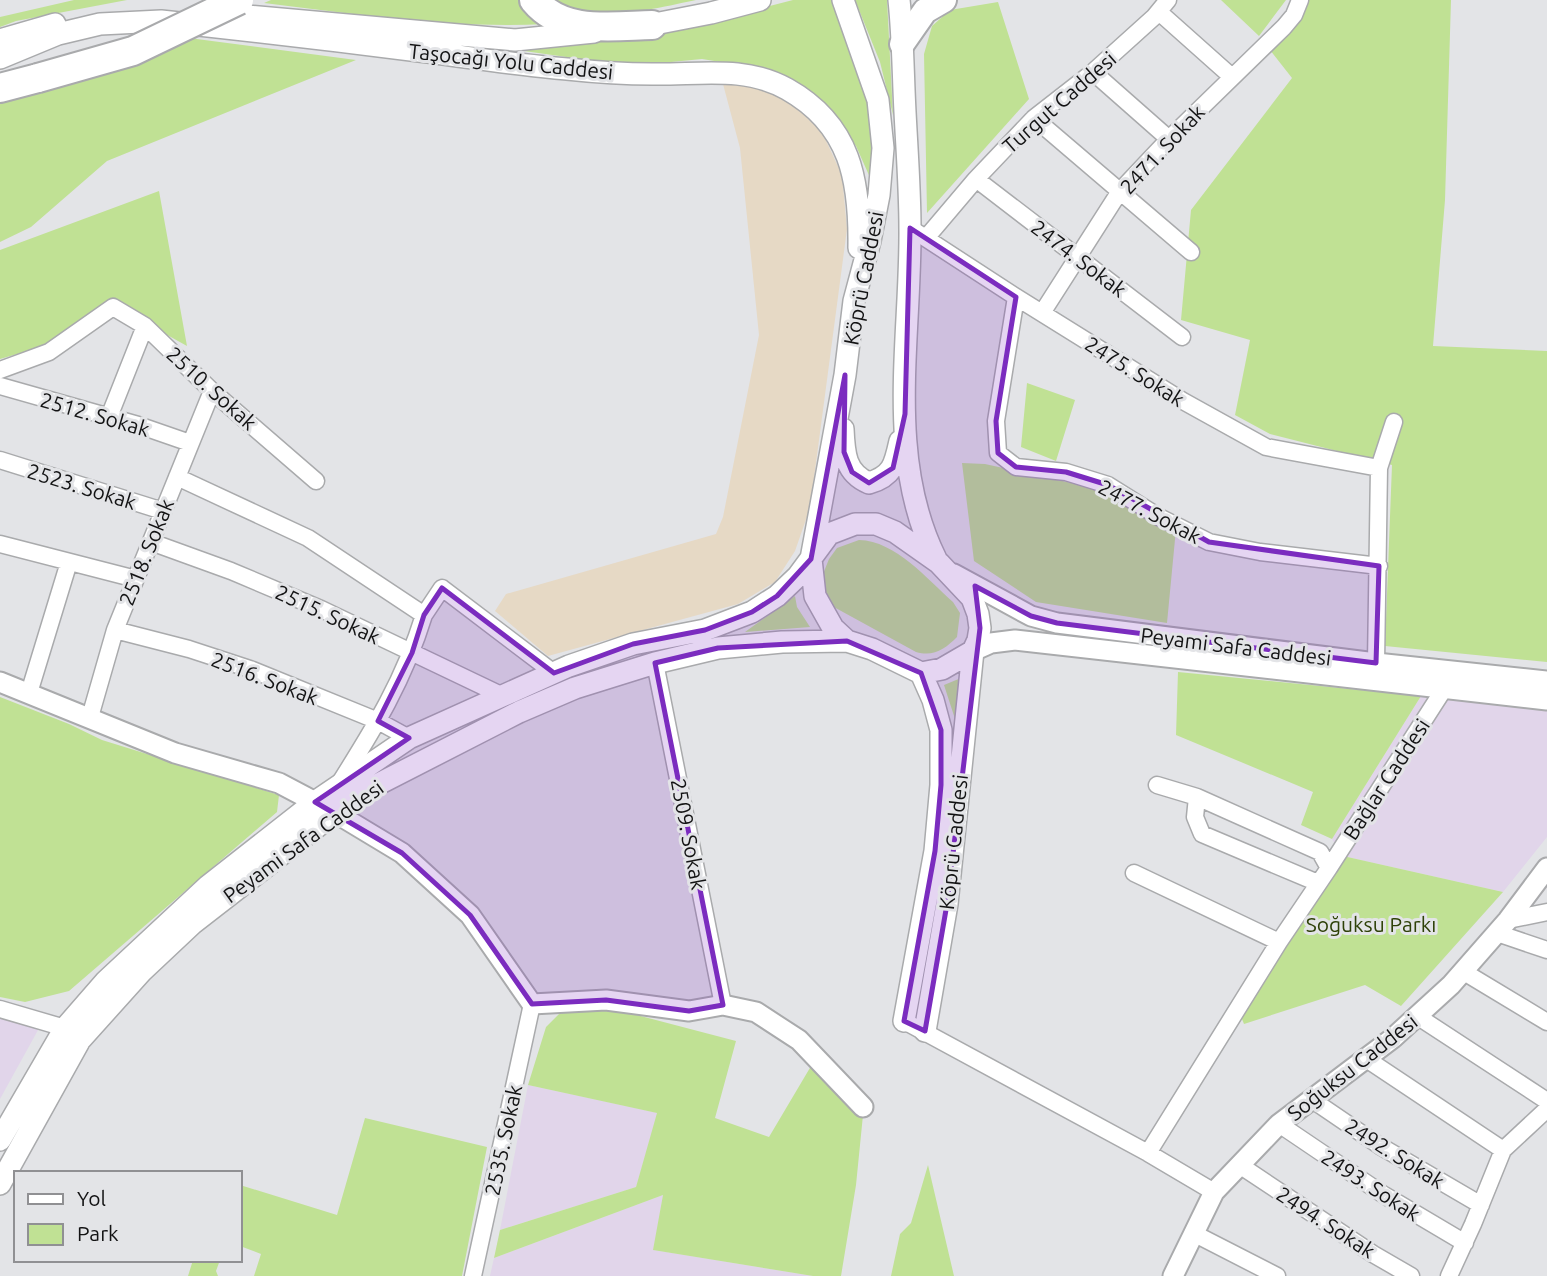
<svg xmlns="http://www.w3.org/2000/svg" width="1547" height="1276" viewBox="0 0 1547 1276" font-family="Ubuntu,sans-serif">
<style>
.commercial{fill:#e1d5ea}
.industrial{fill:#e6d9c5}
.green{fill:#c0e194}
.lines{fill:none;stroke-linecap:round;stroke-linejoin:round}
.minor-casing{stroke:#a9aaac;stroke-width:19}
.tertiary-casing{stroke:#a9aaac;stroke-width:23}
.secondary-casing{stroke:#a9aaac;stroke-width:24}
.primary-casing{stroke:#a9aaac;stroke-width:28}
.motorway-casing{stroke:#a9aaac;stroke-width:32}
.minor{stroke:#fff;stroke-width:16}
.tertiary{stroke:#fff;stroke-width:19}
.secondary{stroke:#fff;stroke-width:21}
.primary{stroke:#fff;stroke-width:24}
.motorway{stroke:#fff;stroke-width:28}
.motorway-bridge-casing{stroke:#a9aaac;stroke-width:32;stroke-linecap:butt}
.motorway-bridge{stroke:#fff;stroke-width:28}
.marked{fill:#7b2cbf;fill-opacity:0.2;stroke:#7b2cbf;stroke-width:5;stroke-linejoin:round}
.labels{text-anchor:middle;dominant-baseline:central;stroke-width:6;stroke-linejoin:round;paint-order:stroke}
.street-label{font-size:21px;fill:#131314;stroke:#e3e4e7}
.park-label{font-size:21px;fill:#2e4108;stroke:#e3e4e7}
</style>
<rect width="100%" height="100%" fill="#e3e4e7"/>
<path class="commercial" d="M 1433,695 L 1547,707 L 1547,837 L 1503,892 L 1343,856 L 1332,839 L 1421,696 Z
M 0,1009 L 43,1021 L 0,1099 Z
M 528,1085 L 658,1113 L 636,1187 L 500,1230 Z
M 663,1195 L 654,1250 L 813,1276 L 490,1276 L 494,1258 Z"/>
<path class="industrial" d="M 723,84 L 751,86 L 787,99 L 822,132 L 842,175 L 847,229 L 810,508 L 795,551 L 775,582 L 738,604 L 548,656 L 495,611 L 506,594 L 716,534 L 723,517 L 759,335 L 740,148 Z"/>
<path class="green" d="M 74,0 L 127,0 L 16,21 L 0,27 L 0,17 Z
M 271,0 L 525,0 L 546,24 C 452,29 357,14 264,3 Z
M 553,0 L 696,0 C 657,8 586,27 553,0 Z
M 793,0 L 835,0 L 869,92 L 876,133 L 872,182 L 856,146 L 812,92 L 764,69 L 702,59 L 630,66 L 517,50 L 731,16 Z
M 855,0 L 887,0 L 893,115 L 880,62 Z
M 1221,0 L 1286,0 L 1259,36 Z
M 1309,0 L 1451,0 L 1445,200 L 1433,346 L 1547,351 L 1547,662 L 1385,646 L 1392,465 L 1270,434 L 1235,415 L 1250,340 L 1181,320 L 1191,210 L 1292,78 L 1270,50 Z
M 998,2 L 1029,99 L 927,213 L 924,54 L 932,26 L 950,10 Z
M 189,38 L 356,60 L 107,161 L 31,227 L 0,242 L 0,99 Z
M 159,191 L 187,346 L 124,311 L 55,343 L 0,359 L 0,250 Z
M 1027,383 L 1075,400 L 1056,461 L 1021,447 Z
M 962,463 L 985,464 L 1103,490 L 1176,529 L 1167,623 L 1036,602 L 974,561 Z
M 859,540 C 896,541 927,579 953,602 L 960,613 L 957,637 C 945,649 934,657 916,652 L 832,606 L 824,591 L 823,574 L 829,559 L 837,548 Z
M 795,596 L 797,607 L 810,627 L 745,632 Z
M 1178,672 L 1421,696 L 1332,839 L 1301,825 L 1313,792 L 1176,735 Z
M 961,678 L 956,722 L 944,685 Z
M 0,697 L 69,724 L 102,740 L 279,795 L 277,812 L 69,991 L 25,1002 L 0,997 Z
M 1343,856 L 1503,892 L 1401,1006 L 1365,985 L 1244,1024 L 1240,1014 Z
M 591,1003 L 736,1041 L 715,1118 L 769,1137 L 817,1056 L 863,1115 L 856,1185 L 841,1276 L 813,1276 L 653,1250 L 663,1195 L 494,1258 L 500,1230 L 636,1187 L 657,1113 L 528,1085 L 546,1027 L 562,1011 Z
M 365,1118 L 487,1147 L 462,1276 L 254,1276 L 261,1254 L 240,1246 L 240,1185 L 337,1215 Z
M 928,1165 L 954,1276 L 891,1276 L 900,1234 L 911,1223 Z
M 193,1260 L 220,1260 L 216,1271 L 218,1276 L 188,1276 Z"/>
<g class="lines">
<defs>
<path id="minor" d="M 1159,12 L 1232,77
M 1093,72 L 1169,139
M 1034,118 L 1191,252
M 976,179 L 1182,337
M 910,228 L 1016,297 L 1183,401 L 1266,447 L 1379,468
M 926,238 L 976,179 L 1034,118 L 1093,72 L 1154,17 L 1168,0
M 1016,297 L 996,421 L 998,453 L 1016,467 L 1066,472 L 1108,485 L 1159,517 L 1209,542 L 1260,552 L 1379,566
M 1042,313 L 1120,191 L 1169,139 L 1284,27 L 1294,15 L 1300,0
M 0,370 L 49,352 L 113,307 L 145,326 L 212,391 L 316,481
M 0,386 L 138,425 L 190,443
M 109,417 L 145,326
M 0,460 L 163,511
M 177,477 L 308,538 L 424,615 C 404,680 375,727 339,784
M 151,542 L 231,571 L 321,609 L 501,695
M 0,544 L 136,579
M 424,615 L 442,588 L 554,673
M 115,630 L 189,649 L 250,669 L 378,721 L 409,738
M 655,663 L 723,1005
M 1376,663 L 1379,468 L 1394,422
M 29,693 L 69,562
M 90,717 L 115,630 L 212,391
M 1197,797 L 1195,817 L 1202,834 L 1318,883
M 1329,868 L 1444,689
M 1134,873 L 1279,942
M 1508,920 L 1547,912
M 1497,933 L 1547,950
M 1464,972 L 1547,1022
M 0,1009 L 65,1028 L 73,1034
M 1417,1016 L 1547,1101
M 904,1021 L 1148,1153 L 1214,1192
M 1365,1058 L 1503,1150
M 1311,1099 L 1380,1146 L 1481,1205
M 1279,1124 L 1384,1195 L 1465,1243
M 1148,1153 L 1279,942 L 1329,868 L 1320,852 L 1197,797 L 1157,785
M 1241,1166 L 1373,1254 L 1411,1276
M 1193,1233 L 1277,1276
M 473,1276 L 532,1004
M 1449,1276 L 1473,1224 L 1503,1150 L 1547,1109"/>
<path id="tertiary" d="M 954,574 L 1031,616 L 1057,623 L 1376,663 L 1547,681
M 973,651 L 991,643 L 1015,640 L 1547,700
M 0,682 L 175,753 L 279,783 L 334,812 L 402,853 L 470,915 L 532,1004 L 606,1000 L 689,1011 L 723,1005 L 756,1012 L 799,1040 L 863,1107
M 1173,1276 L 1214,1192 L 1279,1124 L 1393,1038 L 1451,985 L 1508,920 L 1547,868"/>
<path id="secondary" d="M 899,0 C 903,37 903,75 905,112 C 907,151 910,190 910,229 C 911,339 885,457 936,559
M 214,13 L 515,40 L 594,32
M 639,27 L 711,13 L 760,0
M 0,40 L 55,24
M 0,58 L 58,34 L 100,24 L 161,21 C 247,30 333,40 419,51 C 468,57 518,65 567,69 C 595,72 623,74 652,74 C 698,75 744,65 787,89 C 851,125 860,181 859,248
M 843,429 C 844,453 845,473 869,483 C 893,476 895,464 900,441
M 904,1021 L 935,851 L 941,785 L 941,730 L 933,700 L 921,673
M 925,1031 L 947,904 L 973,651
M 0,1140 L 65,1028 L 106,981 L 208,886 L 315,802 L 409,738 L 569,666 L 633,644 L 705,630 L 752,612 L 777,596 L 798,576 L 829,534 L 855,524 L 876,524 L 895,532 L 939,563 L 972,598 L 978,614 L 980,628 L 978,640 L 973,651 L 942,669 L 921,673 L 872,649 L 847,641 L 833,628 L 815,596 L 811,559 L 845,375 L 854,301 L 870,241 L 879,195 L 883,148 L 878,100 L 843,0
M 0,1184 L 80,1040 L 142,971 L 192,924 L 359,794 L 519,712 L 575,688 L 655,663 L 718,648 L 782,642 L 847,641"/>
<path id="primary" d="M 902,44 L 925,11 L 944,0"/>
<path id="motorway" d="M 534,0 C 563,35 612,26 652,25
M 0,88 L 38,78"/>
</defs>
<use href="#minor" class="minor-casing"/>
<use href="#tertiary" class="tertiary-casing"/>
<use href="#secondary" class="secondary-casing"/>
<use href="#primary" class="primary-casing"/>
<use href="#motorway" class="motorway-casing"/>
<use href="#minor" class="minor"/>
<use href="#tertiary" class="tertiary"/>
<use href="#secondary" class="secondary"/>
<use href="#primary" class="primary"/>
<use href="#motorway" class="motorway"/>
<defs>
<path id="motorway-bridge" d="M 38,78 L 133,51 L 239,0"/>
</defs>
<use href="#motorway-bridge" class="motorway-bridge-casing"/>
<use href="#motorway-bridge" class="motorway-bridge"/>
</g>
<path class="marked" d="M 910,228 L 1016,297 L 996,421 L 998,453 L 1016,467 L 1066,472 L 1108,485 L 1209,542 L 1379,566 L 1376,663 L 1057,623 L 1031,616 L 975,586 L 980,628 L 947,904 L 925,1031 L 904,1021 L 935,851 L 941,785 L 941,730 L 921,673 L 847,641 L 718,648 L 655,663 L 723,1005 L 689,1011 L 606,1000 L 532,1004 L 470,915 L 402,853 L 315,802 L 409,738 L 378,721 L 412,653 L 424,615 L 442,588 L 554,673 L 633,644 L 705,630 L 752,612 L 777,596 L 811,559 L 845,375 L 844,452 L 852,472 L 869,483 L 893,468 L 905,414 Z"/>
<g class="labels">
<g class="street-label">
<text transform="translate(511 61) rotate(6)">Taşocağı Yolu Caddesi</text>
<text transform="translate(1059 102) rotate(-41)">Turgut Caddesi</text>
<text transform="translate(1162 149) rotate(-47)">2471. Sokak</text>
<text transform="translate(1079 258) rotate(37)">2474. Sokak</text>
<text transform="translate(863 278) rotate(-79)">Köprü Caddesi</text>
<text transform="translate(1135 371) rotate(32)">2475. Sokak</text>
<text transform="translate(212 388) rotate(42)">2510. Sokak</text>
<text transform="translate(95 414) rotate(16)">2512. Sokak</text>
<text transform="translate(82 486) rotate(17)">2523. Sokak</text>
<text transform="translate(1150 511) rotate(28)">2477. Sokak</text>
<text transform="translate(146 552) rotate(-68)">2518. Sokak</text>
<text transform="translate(328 614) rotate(25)">2515. Sokak</text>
<text transform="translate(1236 646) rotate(7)">Peyami Safa Caddesi</text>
<text transform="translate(265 678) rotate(21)">2516. Sokak</text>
<text transform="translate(1386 779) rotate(-57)">Bağlar Caddesi</text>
<text transform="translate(689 834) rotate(79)">2509. Sokak</text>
<text transform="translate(303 841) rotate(-36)">Peyami Safa Caddesi</text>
<text transform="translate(953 842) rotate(-84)">Köprü Caddesi</text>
<text transform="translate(1352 1067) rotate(-38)">Soğuksu Caddesi</text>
<text transform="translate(503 1140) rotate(-78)">2535. Sokak</text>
<text transform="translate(1395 1153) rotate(32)">2492. Sokak</text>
<text transform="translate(1371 1185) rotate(33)">2493. Sokak</text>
<text transform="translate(1326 1222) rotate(33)">2494. Sokak</text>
</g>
<g class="park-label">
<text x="1371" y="924">Soğuksu Parkı</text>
</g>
</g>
<rect x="14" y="1171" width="228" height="91" fill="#e3e4e7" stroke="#909093" stroke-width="2"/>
<rect x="28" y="1194" width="35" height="10" fill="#ffffff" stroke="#909093" stroke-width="2"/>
<text x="77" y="1206" font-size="21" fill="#131314">Yol</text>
<rect x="28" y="1224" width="35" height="21" fill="#c0e194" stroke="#909093" stroke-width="2"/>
<text x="77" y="1241" font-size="21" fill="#131314">Park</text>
</svg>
